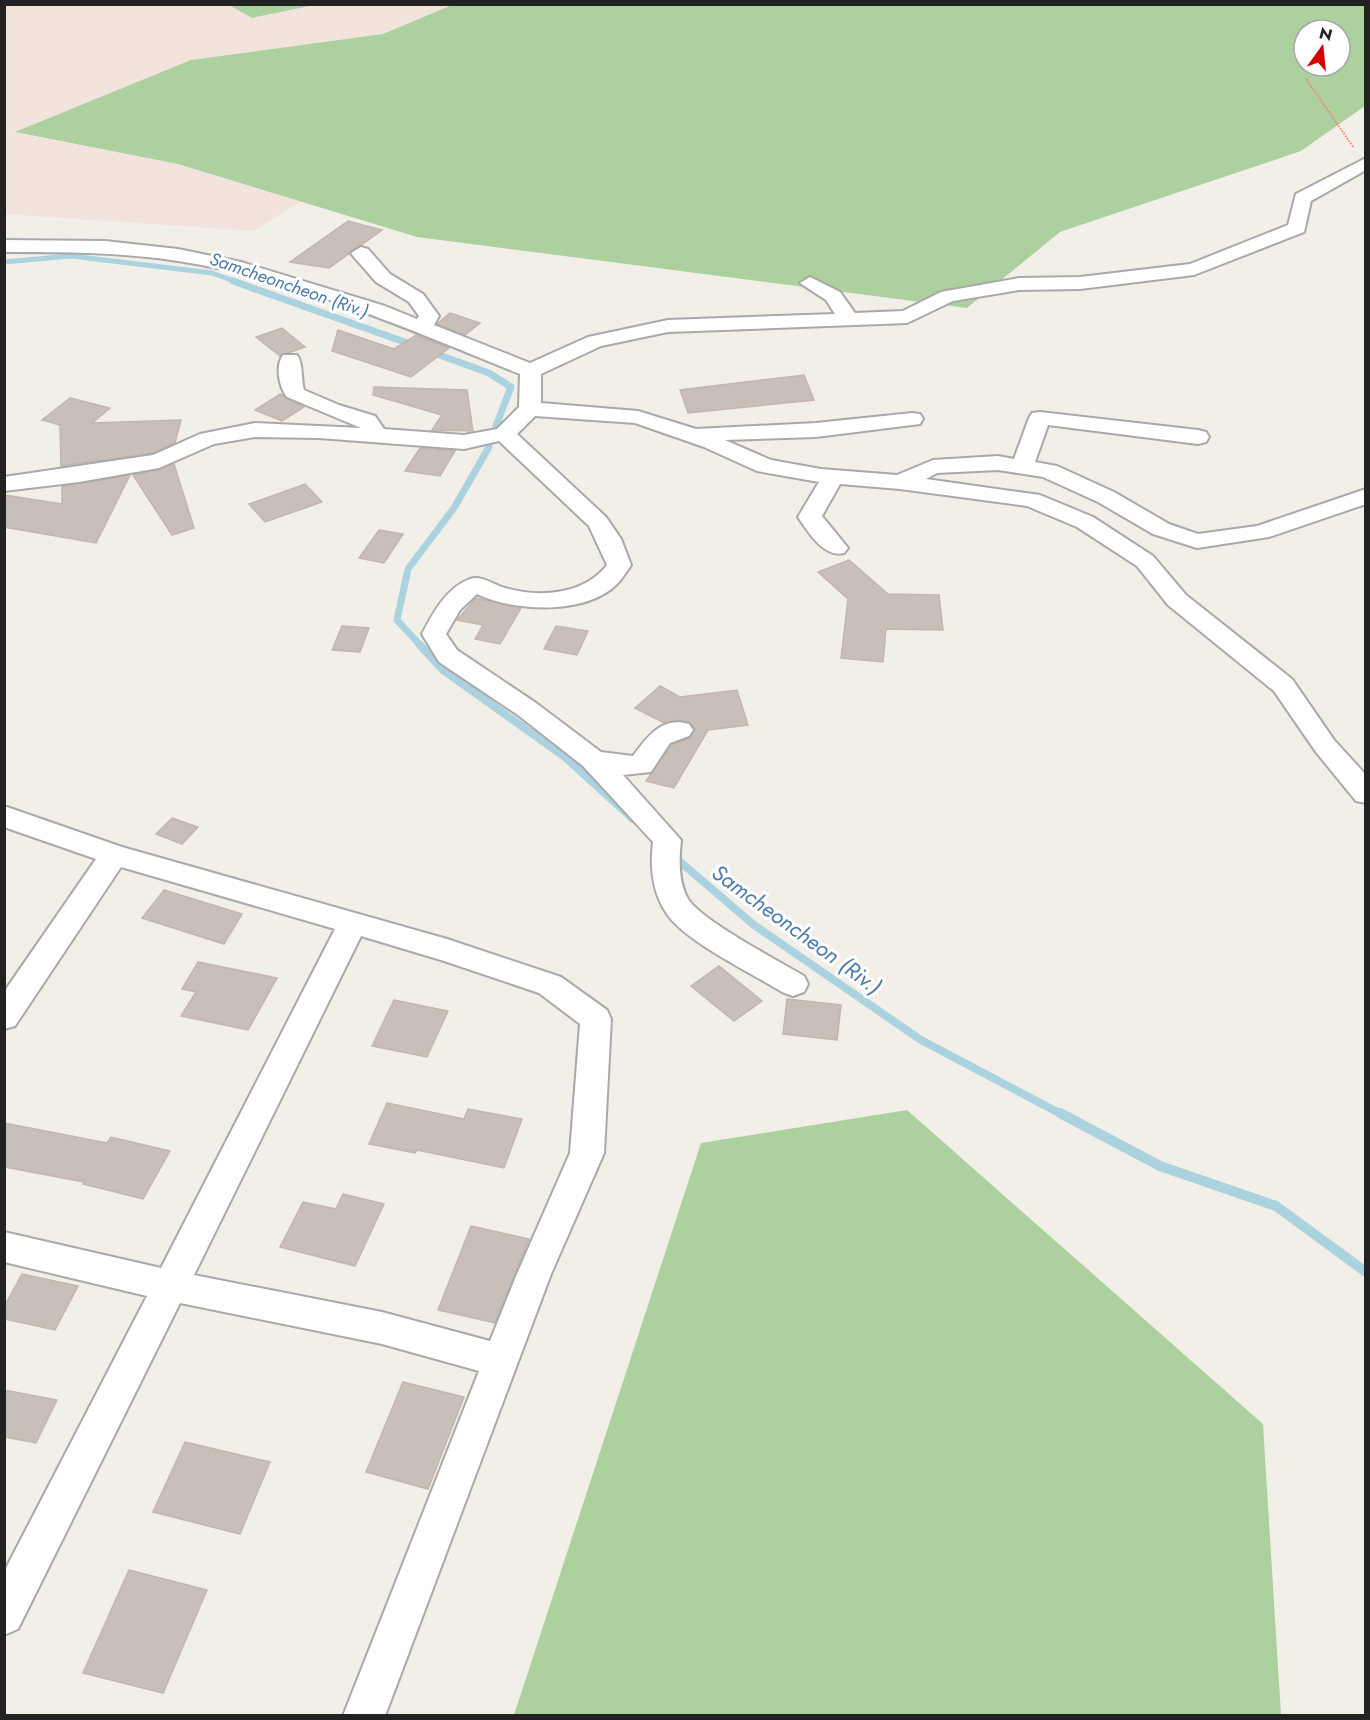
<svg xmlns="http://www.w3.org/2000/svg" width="1370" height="1720" viewBox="0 0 1370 1720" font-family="Jost,sans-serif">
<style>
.military{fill:#f3e3dd}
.forest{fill:#add19e;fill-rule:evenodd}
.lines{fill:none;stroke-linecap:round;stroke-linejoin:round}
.stream-far3{stroke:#aad3df;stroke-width:5}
.stream-far2{stroke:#aad3df;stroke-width:7}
.stream-far1{stroke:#aad3df;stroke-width:8}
.stream{stroke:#aad3df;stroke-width:10}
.building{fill:#c7bfb8;stroke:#c4b6ab;stroke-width:1.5}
.minor-casing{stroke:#a9a9a9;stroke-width:4}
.path{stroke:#fa8072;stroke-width:2;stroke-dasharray:1.5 1.5;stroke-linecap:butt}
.minor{fill:#fff;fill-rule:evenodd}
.labels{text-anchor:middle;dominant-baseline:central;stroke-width:6;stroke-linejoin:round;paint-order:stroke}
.far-water-label{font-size:18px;font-style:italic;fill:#4a7aab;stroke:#fff}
.water-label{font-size:22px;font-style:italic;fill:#4a7aab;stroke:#fff}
</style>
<rect width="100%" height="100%" fill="#f2efe9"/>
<path class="military" d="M 4,5 L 229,5 L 253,18 L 314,5 L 452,5 L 383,34 L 191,60 L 17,133 L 178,164 L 302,201 L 253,231 L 5,214 Z"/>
<path class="forest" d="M 229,5 L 229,4 L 314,5 L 252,18 Z
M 452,5 L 1365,5 L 1365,106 L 1301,151 L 1060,232 L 967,308 L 417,237 L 178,164 L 15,132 L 191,60 L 383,34 ZM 1304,30 L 1340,30 L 1340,66 L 1304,66 Z
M 907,1110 L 1263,1424 L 1281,1715 L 514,1715 L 701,1143 Z"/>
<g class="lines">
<path class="stream-far3" d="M 4,262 L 71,256 L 212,273 L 237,282"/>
<path class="stream-far2" d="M 233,281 L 413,345
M 431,352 L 489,373 L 511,387 L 496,426
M 420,645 L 397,620 L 408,569 L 454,508 L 489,447"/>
<path class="stream-far1" d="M 419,644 L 443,670 L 565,757 L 633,819
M 671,854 L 754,925 L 921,1040 L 1063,1115"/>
<path class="stream" d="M 1060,1113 L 1160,1166 L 1276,1206 L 1366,1272"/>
</g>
<path class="building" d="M 348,221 L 382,230 L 329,268 L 290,262 Z
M 450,313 L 480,323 L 465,335 L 437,324 Z
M 282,328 L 305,347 L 280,356 L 256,337 Z
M 338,330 L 394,349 L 416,335 L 449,348 L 411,377 L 332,351 Z
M 804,375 L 814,400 L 688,413 L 680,390 Z
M 374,387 L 467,390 L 473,431 L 432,430 L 442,415 L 373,395 Z
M 280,394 L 304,407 L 282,421 L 255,410 Z
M 70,398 L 110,408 L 92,423 L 181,420 L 175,443 L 152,453 L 61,466 L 60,425 L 42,420 Z
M 420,448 L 455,451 L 440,476 L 405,471 Z
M 174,464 L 194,528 L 172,535 L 133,475 L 159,470 Z
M 130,475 L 96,543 L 4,527 L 4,495 L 62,504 L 62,486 Z
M 305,484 L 322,502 L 265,522 L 249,504 Z
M 379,530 L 403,534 L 384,563 L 359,558 Z
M 849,560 L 888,594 L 939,595 L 943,630 L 886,629 L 883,662 L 841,658 L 848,599 L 818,572 Z
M 476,598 L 521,608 L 500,644 L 475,639 L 483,625 L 457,620 Z
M 342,626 L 369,628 L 360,652 L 332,650 Z
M 556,626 L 588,631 L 577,655 L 544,649 Z
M 660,686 L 680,697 L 737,690 L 748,725 L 708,730 L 674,788 L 646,781 L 671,745 L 690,738 L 695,729 L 689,722 L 679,720 L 664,723 L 635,708 Z
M 172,818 L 198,827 L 182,844 L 156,834 Z
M 164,890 L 242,914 L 224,944 L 142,918 Z
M 198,962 L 277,978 L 248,1030 L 181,1016 L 196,992 L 182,989 Z
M 719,966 L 762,1001 L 734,1021 L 691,986 Z
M 787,999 L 841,1005 L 837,1040 L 783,1034 Z
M 394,1000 L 448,1011 L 427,1057 L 372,1046 Z
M 387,1103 L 464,1119 L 468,1109 L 522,1119 L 504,1168 L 417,1150 L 415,1153 L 369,1144 Z
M 4,1123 L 107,1143 L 111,1137 L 170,1151 L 143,1199 L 83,1184 L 84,1182 L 4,1167 Z
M 343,1194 L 384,1204 L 355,1266 L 280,1247 L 303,1202 L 336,1209 Z
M 471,1226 L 529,1239 L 495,1323 L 438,1310 Z
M 22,1274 L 78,1286 L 55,1330 L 4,1319 L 4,1307 Z
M 403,1382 L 464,1397 L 428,1489 L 366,1472 Z
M 4,1390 L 57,1400 L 36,1443 L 4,1437 Z
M 185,1442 L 270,1462 L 240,1534 L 153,1512 Z
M 129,1570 L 207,1590 L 163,1693 L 83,1673 Z"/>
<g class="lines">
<defs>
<path id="minor" d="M 1366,158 L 1366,170 L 1311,201 L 1304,232 L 1194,275 L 1080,289 L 1019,290 L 953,301 L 907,323 L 668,332 L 601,346 L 541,374 L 541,403 L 638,411 L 696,429 L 816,423 L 912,413 L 920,414 L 923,419 L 920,424 L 816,437 L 725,440 L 771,460 L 821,469 L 897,475 L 933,460 L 998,456 L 1014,459 L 1029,418 L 1032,413 L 1040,412 L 1198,430 L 1206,432 L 1209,437 L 1206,442 L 1198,444 L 1048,425 L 1035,462 L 1057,466 L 1114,492 L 1169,524 L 1198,534 L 1257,526 L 1366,489 L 1366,504 L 1269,537 L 1197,548 L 1153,534 L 1098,502 L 1043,477 L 998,470 L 937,473 L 926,479 L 1040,495 L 1093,517 L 1153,556 L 1186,595 L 1292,679 L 1334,740 L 1366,775 L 1366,803 L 1356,801 L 1316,752 L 1274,691 L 1168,605 L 1137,566 L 1077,527 L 1027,506 L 900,489 L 840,484 L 822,516 L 848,548 L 844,553 C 824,558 809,533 798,517 L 819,482 L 757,471 L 704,447 L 635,423 L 535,416 L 517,434 L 606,517 L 621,539 L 631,565 C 627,571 622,579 617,584 C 586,615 514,612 477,594 L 460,610 L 446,634 L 457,650 L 536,703 L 601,752 L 633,756 C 647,737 662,716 689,724 L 693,730 L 689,736 L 670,743 L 651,772 L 623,775 L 681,840 C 679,859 678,882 688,899 C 702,921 779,961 804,976 L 808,984 L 804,992 L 793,996 L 782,992 C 752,973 686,942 667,914 C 652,892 650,867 653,842 L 583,766 L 518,715 L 439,662 L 422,634 C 433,613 446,588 470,579 C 482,575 493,585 505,588 C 539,598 584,595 607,565 L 589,526 L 499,441 L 464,449 L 319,438 L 255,437 L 214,444 L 159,468 L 79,482 L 4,491 L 4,477 L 153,455 L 200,434 L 255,423 L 361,428 L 287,397 C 279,387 275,366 283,355 L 297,355 C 303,362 301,379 304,390 L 339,405 L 375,416 L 384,429 L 464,435 L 497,429 L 519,407 L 520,374 C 412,331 293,278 178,261 C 120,252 63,252 4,252 L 4,240 L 105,241 L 178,249 L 241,262 L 385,306 L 417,319 L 419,316 L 409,302 L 376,282 L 354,257 L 351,253 L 361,247 L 368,249 L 390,274 L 423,294 L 439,316 L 434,325 L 530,363 L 588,337 L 668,320 L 835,314 L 826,300 L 800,283 L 810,277 L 840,292 L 855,313 L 903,311 L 941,292 L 1019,278 L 1080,277 L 1190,264 L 1288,225 L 1296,194 Z
M 4,806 L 122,847 L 447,939 L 561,977 L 607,1010 L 611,1019 L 604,1153 L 551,1274 L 385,1716 L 343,1716 L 479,1371 L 382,1344 L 180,1303 L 18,1629 L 4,1635 L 4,1572 L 147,1296 L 4,1262 L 4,1232 L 161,1268 L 335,929 L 121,867 L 15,1026 L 4,1029 L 4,992 L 96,859 L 4,827 ZM 361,936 L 441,960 L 539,993 L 580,1024 L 570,1153 L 517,1274 L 490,1341 L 382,1312 L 194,1275 Z"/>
</defs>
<use href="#minor" class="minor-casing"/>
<path class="path" d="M 1306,79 L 1354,148"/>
<use href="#minor" class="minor"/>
</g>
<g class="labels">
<g class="far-water-label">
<text transform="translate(289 285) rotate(19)">Samcheoncheon (Riv.)</text>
</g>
<g class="water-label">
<text transform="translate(797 929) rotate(36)">Samcheoncheon (Riv.)</text>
</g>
</g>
<rect width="1370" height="1720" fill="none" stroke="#222222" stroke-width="12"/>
<g transform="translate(1322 48) rotate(15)"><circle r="28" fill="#ffffff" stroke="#a7a7a7" stroke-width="1.5"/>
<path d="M0-4.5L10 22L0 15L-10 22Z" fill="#d40000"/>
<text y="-9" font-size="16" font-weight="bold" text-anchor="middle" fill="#222222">N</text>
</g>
</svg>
